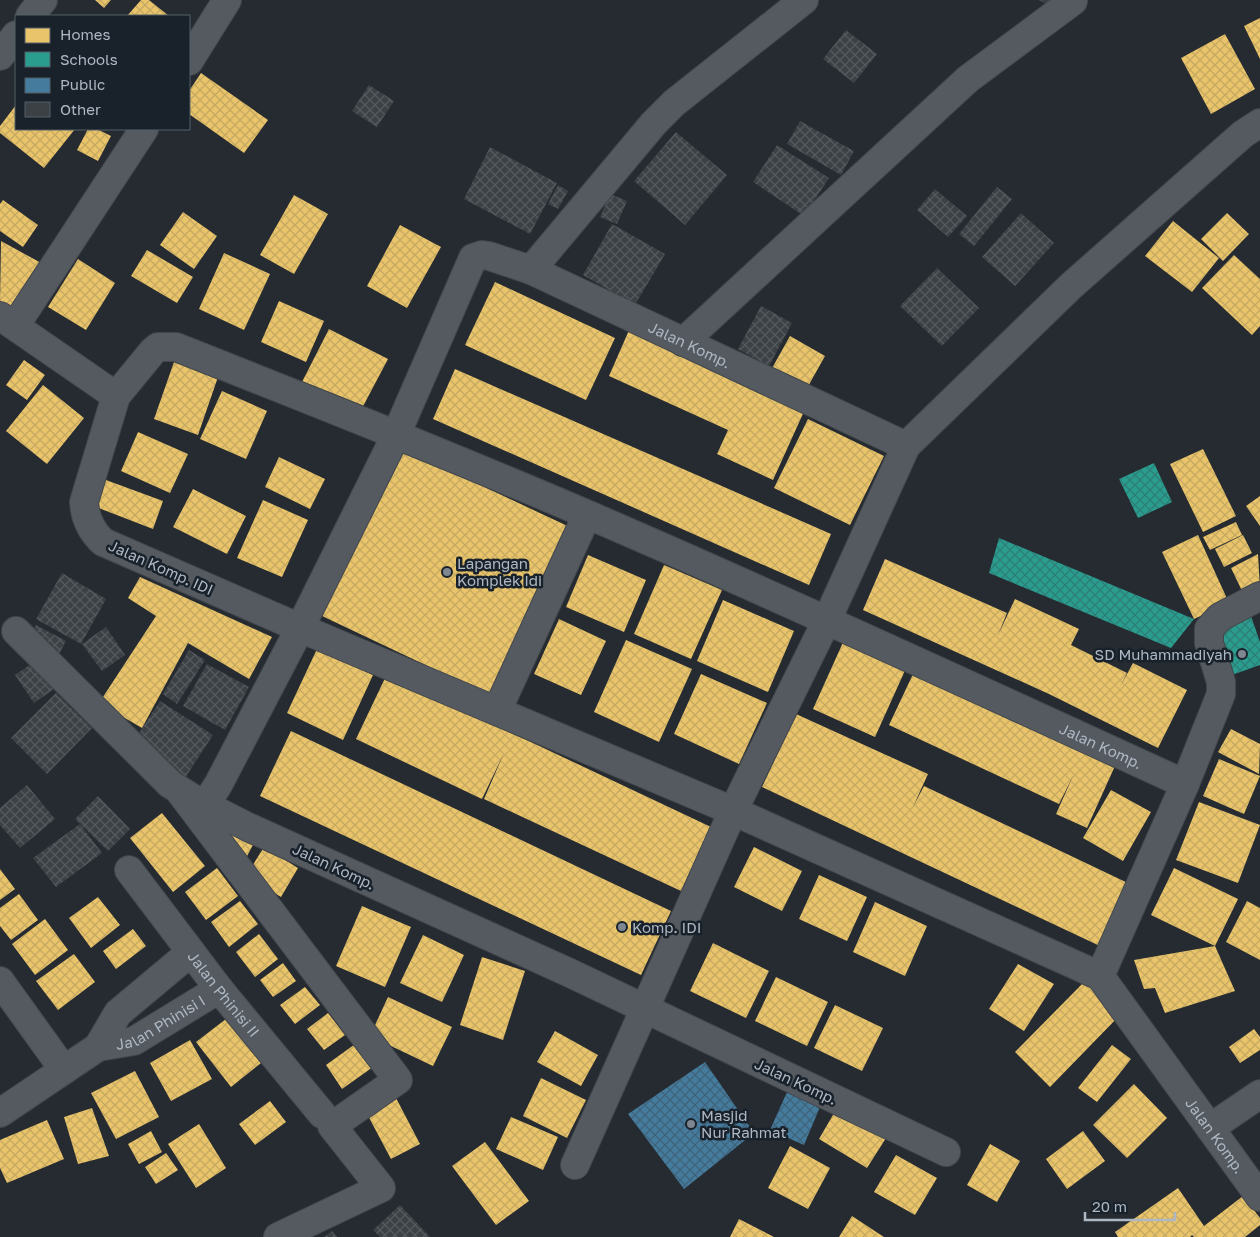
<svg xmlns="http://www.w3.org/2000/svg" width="1260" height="1237" viewBox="0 0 1260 1237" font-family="'Golos Text',sans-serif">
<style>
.homes{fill:url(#homes-cross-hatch)}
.schools{fill:url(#schools-cross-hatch)}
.public{fill:url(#public-cross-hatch)}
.building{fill:url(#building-cross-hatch)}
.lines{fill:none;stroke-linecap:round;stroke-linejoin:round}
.minor-casing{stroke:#42474c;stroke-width:30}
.minor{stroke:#555a60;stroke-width:28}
.poi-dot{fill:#7e8791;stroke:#19222b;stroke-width:2}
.labels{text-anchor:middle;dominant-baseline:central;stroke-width:5;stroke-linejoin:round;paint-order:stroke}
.street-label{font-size:15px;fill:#aeb8c4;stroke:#19222b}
.poi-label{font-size:15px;fill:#aeb8c4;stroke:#19222b;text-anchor:start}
</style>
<defs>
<pattern id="homes-cross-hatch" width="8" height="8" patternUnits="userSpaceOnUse" patternTransform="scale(1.25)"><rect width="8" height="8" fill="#e9c46a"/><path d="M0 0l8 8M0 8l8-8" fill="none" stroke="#c5a861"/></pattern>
<pattern id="schools-cross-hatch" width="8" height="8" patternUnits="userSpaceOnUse" patternTransform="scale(1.25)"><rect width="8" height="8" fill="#2a9d8f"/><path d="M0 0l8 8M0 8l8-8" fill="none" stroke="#2d7e76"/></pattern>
<pattern id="public-cross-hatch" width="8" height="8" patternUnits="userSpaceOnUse" patternTransform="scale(1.25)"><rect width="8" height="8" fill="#457b9d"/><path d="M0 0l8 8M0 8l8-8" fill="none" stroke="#3f637b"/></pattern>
<pattern id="building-cross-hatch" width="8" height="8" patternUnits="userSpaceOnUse" patternTransform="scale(1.25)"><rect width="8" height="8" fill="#3c4146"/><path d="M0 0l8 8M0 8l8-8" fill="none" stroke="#565a5f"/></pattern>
</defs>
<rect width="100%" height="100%" fill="#252b31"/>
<path class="homes" d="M 95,0 L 111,0 L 104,8 Z
M 141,0 L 149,0 L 169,16 L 127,16 Z
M 1260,18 L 1260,59 L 1244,26 Z
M 1225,34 L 1255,89 L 1211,114 L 1181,58 Z
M 201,73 L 268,120 L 244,153 L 189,114 L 189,91 Z
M 16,105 L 16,129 L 75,129 L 44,168 L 0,133 L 0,126 Z
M 88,129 L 97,129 L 111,136 L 98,161 L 77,150 Z
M 294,195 L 328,214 L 294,274 L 260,255 Z
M 3,200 L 38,225 L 23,247 L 0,231 L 0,204 Z
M 183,212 L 217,236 L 194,269 L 160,245 Z
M 1227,213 L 1249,234 L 1223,261 L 1201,239 Z
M 1173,221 L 1219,258 L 1192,292 L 1145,256 Z
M 400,225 L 441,247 L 407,308 L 367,286 Z
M 1,241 L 43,264 L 16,312 L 0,303 Z
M 147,250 L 193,277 L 177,303 L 131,276 Z
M 224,253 L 270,274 L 244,330 L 199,309 Z
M 1234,255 L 1260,279 L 1260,326 L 1252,335 L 1202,288 Z
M 78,259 L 115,283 L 86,330 L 48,307 Z
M 495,282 L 615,338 L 586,400 L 465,345 Z
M 279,301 L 324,321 L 306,362 L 261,342 Z
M 630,328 L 806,407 L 773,480 L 717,454 L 728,430 L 609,376 Z
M 329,329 L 388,359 L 360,412 L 302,382 Z
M 790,336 L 825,356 L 806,390 L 771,370 Z
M 24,360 L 45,375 L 27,400 L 6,385 Z
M 174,362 L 218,377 L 198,435 L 154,419 Z
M 455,369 L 831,534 L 809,585 L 433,419 Z
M 43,385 L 84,418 L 47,464 L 6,431 Z
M 222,391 L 267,411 L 246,459 L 200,439 Z
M 808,419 L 884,456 L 850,525 L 774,488 Z
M 138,432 L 188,454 L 170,493 L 121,471 Z
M 399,447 L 574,529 L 495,698 L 320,615 Z
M 1203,449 L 1236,516 L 1203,532 L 1170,464 Z
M 279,457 L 325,479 L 310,509 L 265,487 Z
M 106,480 L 163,501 L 153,529 L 96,507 Z
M 193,489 L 246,516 L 227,554 L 173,527 Z
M 1260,496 L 1260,526 L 1246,506 Z
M 263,500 L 308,520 L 282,577 L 237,558 Z
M 1236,522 L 1242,535 L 1210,550 L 1203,537 Z
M 1198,535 L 1229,603 L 1194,619 L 1162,552 Z
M 1243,535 L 1252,553 L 1224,567 L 1215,549 Z
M 1258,554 L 1260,589 L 1245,597 L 1231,568 Z
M 588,555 L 646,580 L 624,632 L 566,607 Z
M 885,559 L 1007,613 L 998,635 L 1015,599 L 1079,629 L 1071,645 L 1127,673 L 1120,687 L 1133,663 L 1187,690 L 1158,748 L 1049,694 L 863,610 Z
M 664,565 L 722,590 L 691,659 L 634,634 Z
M 140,577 L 272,637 L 249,679 L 188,643 L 142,728 L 99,703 L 156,616 L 128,598 Z
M 723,600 L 794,631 L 768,692 L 697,661 Z
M 559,619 L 606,641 L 581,695 L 534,674 Z
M 845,638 L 907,666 L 875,737 L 813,709 Z
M 626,640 L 692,669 L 659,742 L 594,712 Z
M 317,649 L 373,675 L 343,740 L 287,713 Z
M 914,672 L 1119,757 L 1087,828 L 1056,814 L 1073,776 L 1059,804 L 889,725 Z
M 387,674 L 711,827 L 681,891 L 484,799 L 504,753 L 482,799 L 356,739 Z
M 701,674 L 767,703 L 739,764 L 674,734 Z
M 796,714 L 928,774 L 913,807 L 924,786 L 1132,885 L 1102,947 L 762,787 Z
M 1231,729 L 1260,744 L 1259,774 L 1218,752 Z
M 291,731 L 671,911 L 641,975 L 260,796 Z
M 1219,759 L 1260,776 L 1244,814 L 1203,796 Z
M 1111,790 L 1151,812 L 1123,861 L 1083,838 Z
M 1199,802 L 1260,825 L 1238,883 L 1176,860 Z
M 162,813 L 205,866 L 173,892 L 130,838 Z
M 221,823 L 254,843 L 246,858 Z
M 264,847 L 298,868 L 281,897 L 246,876 Z
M 754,847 L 802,871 L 782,911 L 734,887 Z
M 217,868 L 238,896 L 206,920 L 185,892 Z
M 1174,868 L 1238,899 L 1215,946 L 1151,915 Z
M 0,869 L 15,889 L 0,900 Z
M 819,875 L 867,897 L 847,941 L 799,919 Z
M 19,894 L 38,920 L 11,940 L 0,926 L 0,908 Z
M 98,897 L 120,925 L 91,948 L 69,918 Z
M 240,901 L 258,924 L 229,947 L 211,922 Z
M 1247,901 L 1260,908 L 1260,960 L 1226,942 Z
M 875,902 L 927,926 L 905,976 L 853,952 Z
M 362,906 L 411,927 L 385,987 L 336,966 Z
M 45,919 L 68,950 L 35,975 L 12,944 Z
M 133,929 L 146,946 L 116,969 L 103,951 Z
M 259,934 L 278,959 L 255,977 L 236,952 Z
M 423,935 L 464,955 L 442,1002 L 400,983 Z
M 713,943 L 769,971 L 746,1018 L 690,991 Z
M 1215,946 L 1235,991 L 1165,1013 L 1155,988 L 1144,989 L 1134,960 Z
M 74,954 L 95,982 L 58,1010 L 36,981 Z
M 482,957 L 525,971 L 503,1040 L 460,1025 Z
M 283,963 L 296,981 L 273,997 L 260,980 Z
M 1018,964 L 1054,984 L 1024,1031 L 989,1009 Z
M 776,977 L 828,1002 L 807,1046 L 755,1021 Z
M 1085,981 L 1122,1013 L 1050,1087 L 1015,1052 Z
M 305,987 L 320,1005 L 295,1024 L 280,1005 Z
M 388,997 L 452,1027 L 433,1066 L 370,1036 Z
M 835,1005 L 883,1028 L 862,1071 L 814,1048 Z
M 328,1013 L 345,1035 L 324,1050 L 307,1029 Z
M 226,1019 L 261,1063 L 231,1087 L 196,1042 Z
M 1254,1029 L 1260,1037 L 1260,1050 L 1240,1063 L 1229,1047 Z
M 555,1031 L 598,1055 L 581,1086 L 537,1062 Z
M 190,1040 L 212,1079 L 171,1101 L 150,1063 Z
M 358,1042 L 373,1067 L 342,1089 L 326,1065 Z
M 1112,1045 L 1131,1059 L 1097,1102 L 1078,1088 Z
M 135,1071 L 159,1117 L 116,1139 L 91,1093 Z
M 541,1078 L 586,1100 L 567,1138 L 523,1116 Z
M 1134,1084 L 1167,1118 L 1127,1158 L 1093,1125 Z
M 395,1096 L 420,1144 L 391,1159 L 366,1112 Z
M 270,1101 L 286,1122 L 255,1145 L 239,1124 Z
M 92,1108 L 109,1156 L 78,1164 L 64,1117 Z
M 837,1108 L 886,1138 L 867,1168 L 819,1139 Z
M 511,1117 L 558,1137 L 543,1170 L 496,1149 Z
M 47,1120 L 64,1159 L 7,1183 L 0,1168 L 0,1140 Z
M 199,1124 L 226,1168 L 196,1188 L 168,1144 Z
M 151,1131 L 162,1152 L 139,1164 L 128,1144 Z
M 1083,1131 L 1105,1161 L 1067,1189 L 1046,1159 Z
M 485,1142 L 529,1201 L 496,1225 L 452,1166 Z
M 990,1144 L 1020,1161 L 997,1202 L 967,1185 Z
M 790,1146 L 830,1168 L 808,1209 L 768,1188 Z
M 166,1153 L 178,1170 L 156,1184 L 145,1167 Z
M 896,1155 L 937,1178 L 915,1215 L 874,1192 Z
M 1178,1188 L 1204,1226 L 1243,1196 L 1260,1218 L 1260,1225 L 1245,1237 L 1194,1237 L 1192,1235 L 1190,1237 L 1118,1237 L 1115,1232 Z
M 852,1216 L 884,1237 L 839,1237 Z
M 739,1219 L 774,1237 L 730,1237 Z"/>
<path class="schools" d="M 1154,463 L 1172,502 L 1138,518 L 1119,479 Z
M 999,538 L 1194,619 L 1171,648 L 989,573 Z
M 1251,616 L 1260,642 L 1260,665 L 1232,675 L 1215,628 Z"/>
<path class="public" d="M 705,1062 L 754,1133 L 684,1189 L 628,1114 Z
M 787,1092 L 820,1107 L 804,1145 L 770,1130 Z"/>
<path class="building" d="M 1039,0 L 1062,0 L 1057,10 Z
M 846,30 L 877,54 L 854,83 L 823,59 Z
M 369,85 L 394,101 L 377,127 L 352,111 Z
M 800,121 L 854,151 L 841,175 L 787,144 Z
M 676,132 L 727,175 L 685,225 L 634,181 Z
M 777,145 L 829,178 L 804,216 L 753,182 Z
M 490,147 L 557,183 L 530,234 L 464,199 Z
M 558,185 L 568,191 L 558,209 L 548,204 Z
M 997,187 L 1012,199 L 974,246 L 959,234 Z
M 935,189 L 967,216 L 948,237 L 917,210 Z
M 610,194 L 627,201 L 617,224 L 600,217 Z
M 1021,213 L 1054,243 L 1015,286 L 982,257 Z
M 612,224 L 665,254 L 635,305 L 583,275 Z
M 937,268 L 979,308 L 942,346 L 900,306 Z
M 761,306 L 792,323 L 769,366 L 738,349 Z
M 62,573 L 106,599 L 81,644 L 36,619 Z
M 36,625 L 66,641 L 58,656 L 28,639 Z
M 106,627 L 125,655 L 102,671 L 82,644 Z
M 189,650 L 205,660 L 177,704 L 163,694 Z
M 34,662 L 54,689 L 34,703 L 15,675 Z
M 207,664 L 249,687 L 225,730 L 183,706 Z
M 56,693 L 92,728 L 47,774 L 11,738 Z
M 160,701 L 213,735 L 185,778 L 132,744 Z
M 27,785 L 55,819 L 20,848 L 0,825 L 0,808 Z
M 98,796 L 130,829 L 108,851 L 75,819 Z
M 80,824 L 102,853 L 56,887 L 33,858 Z
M 400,1205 L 430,1237 L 380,1237 L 373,1230 Z
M 332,1231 L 337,1237 L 324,1237 Z"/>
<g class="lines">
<defs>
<g id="minor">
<path d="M 30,16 L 43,0"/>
<path d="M 0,56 L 16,35"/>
<path d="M 189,61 L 227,0"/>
<path d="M 531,270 L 654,123 L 674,103 L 804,0"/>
<path d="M 0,316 L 116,396"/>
<path d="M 15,326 L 144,129"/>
<path d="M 683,342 L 968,79 L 1073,1"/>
<path d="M 906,446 L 1071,286 L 1243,134 L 1260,123"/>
<path d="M 16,631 L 170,784 L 197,801"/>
<path d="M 497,711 L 587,515"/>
<path d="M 1185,784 L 1221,694 L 1221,682 L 1209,643 L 1209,629 L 1220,617 L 1260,596"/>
<path d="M 181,793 L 398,1080 L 332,1126 L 381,1188 L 278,1237"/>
<path id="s1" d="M 129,870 L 219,989 L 322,1114"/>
<path d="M 0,981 L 64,1070"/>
<path id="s2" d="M 98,1047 L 134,1041 L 219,989"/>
<path d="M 0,1113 L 98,1047 L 118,1013 L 191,952"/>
<path d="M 1210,1128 L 1260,1094"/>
<path id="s3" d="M 946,1152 L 570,973 L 248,827 L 205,805 L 218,785 L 300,628 L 396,435 L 473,258 L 482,255 L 489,256 L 531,270 L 906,446 L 827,620 L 733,811 L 1100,976 L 1260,1197"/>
<path id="s4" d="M 575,1165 L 733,811 L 300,628 L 103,542 C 91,531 85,518 84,502 L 116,396 L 153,351 L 158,347 L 176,347 C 325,406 474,465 621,529 C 810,611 997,698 1185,784 L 1100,976"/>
</g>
</defs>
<use href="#minor" class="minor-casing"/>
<use href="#minor" class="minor"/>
</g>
<g class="poi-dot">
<circle cx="447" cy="572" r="5"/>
<circle cx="1242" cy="654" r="5"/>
<circle cx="622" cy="927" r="5"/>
<circle cx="691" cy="1124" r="5"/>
</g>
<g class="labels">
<g class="street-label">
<text stroke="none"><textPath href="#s3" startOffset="1664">Jalan Komp.</textPath></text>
<text transform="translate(161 567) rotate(24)">Jalan Komp. IDI</text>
<text stroke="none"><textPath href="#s4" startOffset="2319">Jalan Komp.</textPath></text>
<text transform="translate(334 866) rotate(25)">Jalan Komp.</text>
<text stroke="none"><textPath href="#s1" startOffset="156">Jalan Phinisi II</textPath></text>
<text stroke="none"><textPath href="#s2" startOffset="68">Jalan Phinisi I</textPath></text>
<text transform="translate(796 1081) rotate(25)">Jalan Komp.</text>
<text stroke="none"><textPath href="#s3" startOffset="2906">Jalan Komp.</textPath></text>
</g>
<g class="poi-label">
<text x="457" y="563">Lapangan<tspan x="457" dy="17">Komplek Idi</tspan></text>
<text x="1232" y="654" text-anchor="end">SD Muhammadiyah</text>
<text x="632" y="927">Komp. IDI</text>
<text x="701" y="1115">Masjid<tspan x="701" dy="17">Nur Rahmat</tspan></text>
</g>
</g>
<rect x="15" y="15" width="175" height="115" fill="#19222b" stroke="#555e68"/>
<rect x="25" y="28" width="25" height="15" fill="#e9c46a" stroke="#555e68"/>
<text x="60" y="40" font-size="15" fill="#aeb8c4">Homes</text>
<rect x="25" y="52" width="25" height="15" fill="#2a9d8f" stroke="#555e68"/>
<text x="60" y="65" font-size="15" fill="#aeb8c4">Schools</text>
<rect x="25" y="78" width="25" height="15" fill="#457b9d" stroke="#555e68"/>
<text x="60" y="90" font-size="15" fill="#aeb8c4">Public</text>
<rect x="25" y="102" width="25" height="15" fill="#3c4146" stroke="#555e68"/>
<text x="60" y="115" font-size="15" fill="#aeb8c4">Other</text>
<path d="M1085 1212v8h90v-8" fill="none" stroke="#aeb8c4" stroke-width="2.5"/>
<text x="1092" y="1212" font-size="15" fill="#aeb8c4" stroke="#19222b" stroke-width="4" paint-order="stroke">20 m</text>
</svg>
